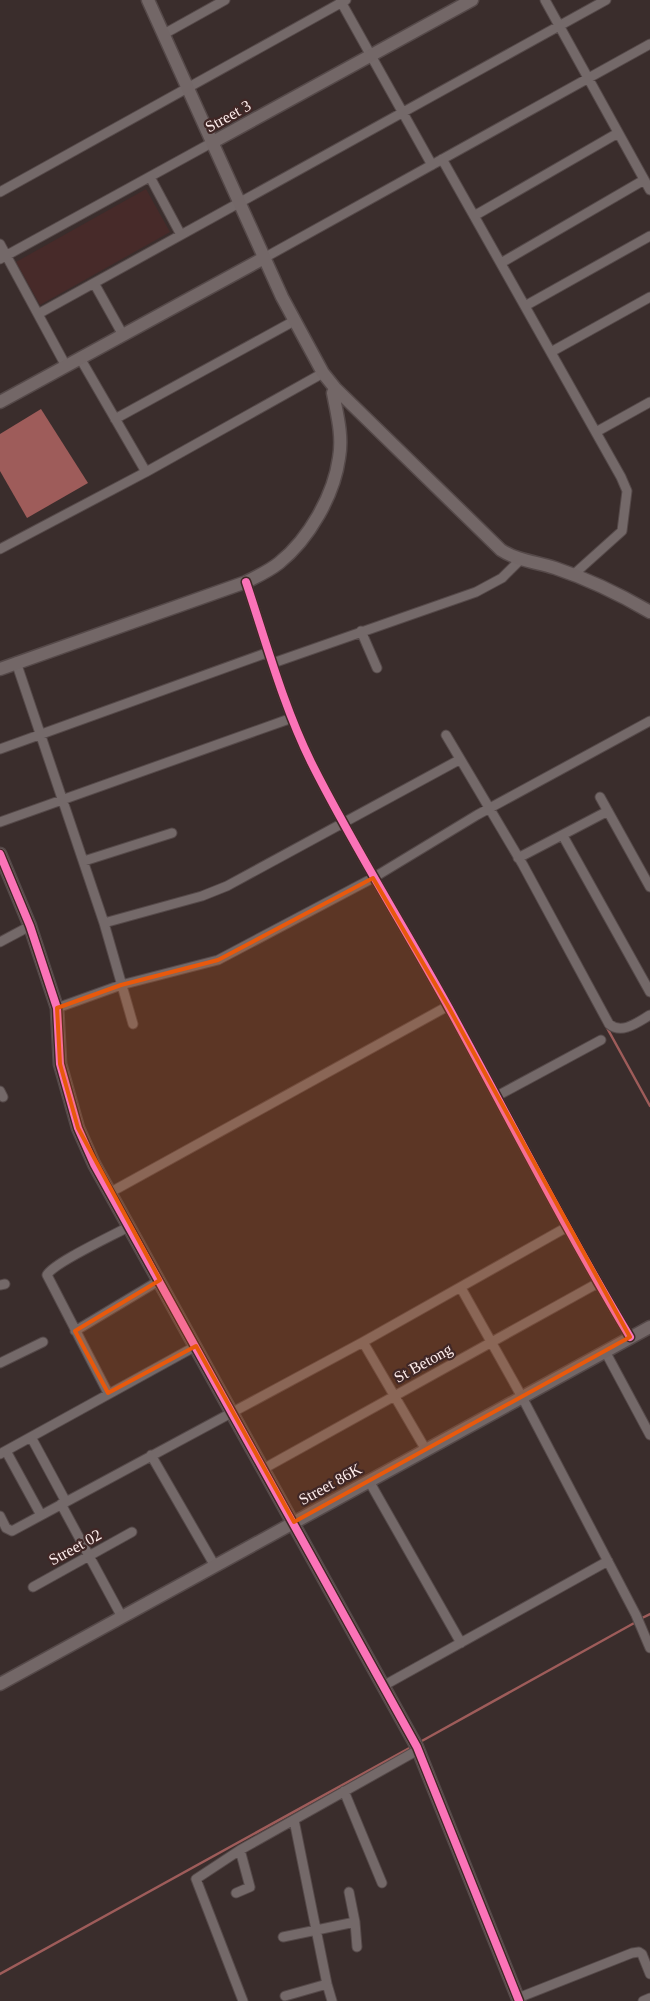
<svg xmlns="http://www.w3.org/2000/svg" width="650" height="2001" viewBox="0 0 650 2001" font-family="Georgia,serif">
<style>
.built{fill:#472a29}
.water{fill:#9e5c5a}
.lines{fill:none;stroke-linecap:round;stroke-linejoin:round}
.stream{stroke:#9e5c5a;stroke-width:2.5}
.street-casing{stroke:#554949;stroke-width:11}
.secondary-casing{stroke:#554949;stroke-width:15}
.street{stroke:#746969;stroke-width:9}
.secondary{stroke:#736767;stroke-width:12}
.cycleway-casing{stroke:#402726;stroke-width:11}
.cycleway{stroke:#fb73b8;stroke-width:8}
.marked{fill:#e8590c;fill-opacity:0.2;stroke:#e8590c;stroke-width:4;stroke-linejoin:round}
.labels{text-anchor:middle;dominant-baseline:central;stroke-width:4.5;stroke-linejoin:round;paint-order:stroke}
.street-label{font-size:16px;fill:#feedec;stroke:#402726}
</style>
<rect width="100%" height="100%" fill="#3a2d2c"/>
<path class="built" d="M 146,189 L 170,232 L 40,305 L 16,262 Z"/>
<path class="water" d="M 41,409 L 88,483 L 27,518 L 0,471 L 0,434 Z"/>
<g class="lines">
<path class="stream" d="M 606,1026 L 650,1106
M 640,1619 L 650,1614
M 420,1742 L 636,1622
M 0,1974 L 413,1746"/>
<defs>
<path id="street" d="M 340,0 L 432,165
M 545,0 L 650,190
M 164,34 L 225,0
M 442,159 L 621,477 L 627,491 L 622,531 L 573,575
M 150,177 L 181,235
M 0,192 L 346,0
M 474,216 L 618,133
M 0,244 L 66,366
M 264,258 L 650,44
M 0,259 L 213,142
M 501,263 L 644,180
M 94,283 L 123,335
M 525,306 L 650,236
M 38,314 L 606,0
M 551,352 L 650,297
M 80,358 L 146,472
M 115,419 L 294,321
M 596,432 L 650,402
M 0,549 L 146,472 L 323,373
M 246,582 C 266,642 283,705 311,762 C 353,846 404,926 449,1008 C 509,1118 566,1230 630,1337
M 361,631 L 377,668
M 16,662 L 104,923 L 133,1024
M 273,663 L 476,592 L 502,578 L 520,560
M 446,735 L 523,865 L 609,1024 C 622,1035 638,1022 650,1015
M 0,749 L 269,652
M 600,797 L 650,887
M 0,822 L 292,718
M 563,836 L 650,992
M 518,858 L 608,811
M 84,861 L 172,833
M 104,923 L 202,896 L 227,886 L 459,760
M 0,942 L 30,926
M 57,1008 L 121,985 L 218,960 L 373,878 L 477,815 L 650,721
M 0,1091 L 3,1097
M 497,1096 L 601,1040
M 111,1192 L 448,1006
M 0,1285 L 5,1284
M 461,1288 L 522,1397 L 636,1615 L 650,1648
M 75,1331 L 160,1280
M 363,1342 L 426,1450
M 605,1351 L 650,1435
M 0,1363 L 43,1342
M 108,1393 L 47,1275 C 53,1263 114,1235 130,1226
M 31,1437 L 66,1502
M 6,1451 L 41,1515
M 0,1454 L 196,1346
M 151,1455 L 215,1566
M 263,1469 L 598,1283
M 369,1481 L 461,1643
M 61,1504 L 122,1617
M 0,1516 L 6,1528 L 12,1531 L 363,1342 L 567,1227
M 33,1587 L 132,1532
M 383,1686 L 608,1561
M 344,1791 L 382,1883
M 294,1820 L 327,1984 L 332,2001
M 349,1892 L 355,1922 L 357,1947
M 236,1893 L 250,1887 L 240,1850
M 283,1937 L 355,1922
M 285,1996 L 327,1984
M 518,1998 L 632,1953 L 639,1952 L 642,1954 L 650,1974
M 243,2001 L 196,1879 L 240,1850 L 418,1750
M 643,2001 L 650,1998"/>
<path id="secondary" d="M 148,0 L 282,297 L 323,373 L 335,388 L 501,550 C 518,561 537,562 555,568 C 588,579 621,595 650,612
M 213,142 L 472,0
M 0,402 L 264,258
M 0,669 L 246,582 C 258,576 269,571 279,563 C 309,539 334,495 339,458 C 343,436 337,414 333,393 L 335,388
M 0,854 L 30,926 L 57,1008 L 60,1064 L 78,1128 L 94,1164 L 417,1747 L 519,2001
M 0,1684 L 650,1327"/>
</defs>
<use href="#street" class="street-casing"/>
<use href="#secondary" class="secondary-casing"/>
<use href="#street" class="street"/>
<use href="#secondary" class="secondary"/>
<defs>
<path id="cycleway" d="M 246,582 C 266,642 283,705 311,762 C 353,846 404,926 449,1008 C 509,1118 566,1230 630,1337
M 0,854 L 30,926 L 57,1008 L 60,1064 L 78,1128 L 94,1164 L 417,1747 L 519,2001"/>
</defs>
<use href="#cycleway" class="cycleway-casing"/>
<use href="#cycleway" class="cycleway"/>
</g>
<path class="marked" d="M 373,878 L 448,1006 L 630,1337 L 294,1522 L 196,1346 L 108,1393 L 75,1331 L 160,1280 L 78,1128 L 60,1064 L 57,1008 L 121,985 L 218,960 Z"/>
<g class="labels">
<g class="street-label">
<text transform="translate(228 116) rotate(-29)">Street 3</text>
<text transform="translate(423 1363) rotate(-29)">St Betong</text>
<text transform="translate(330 1484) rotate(-29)">Street 86K</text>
<text transform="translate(75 1547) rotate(-29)">Street 02</text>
</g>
</g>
</svg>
